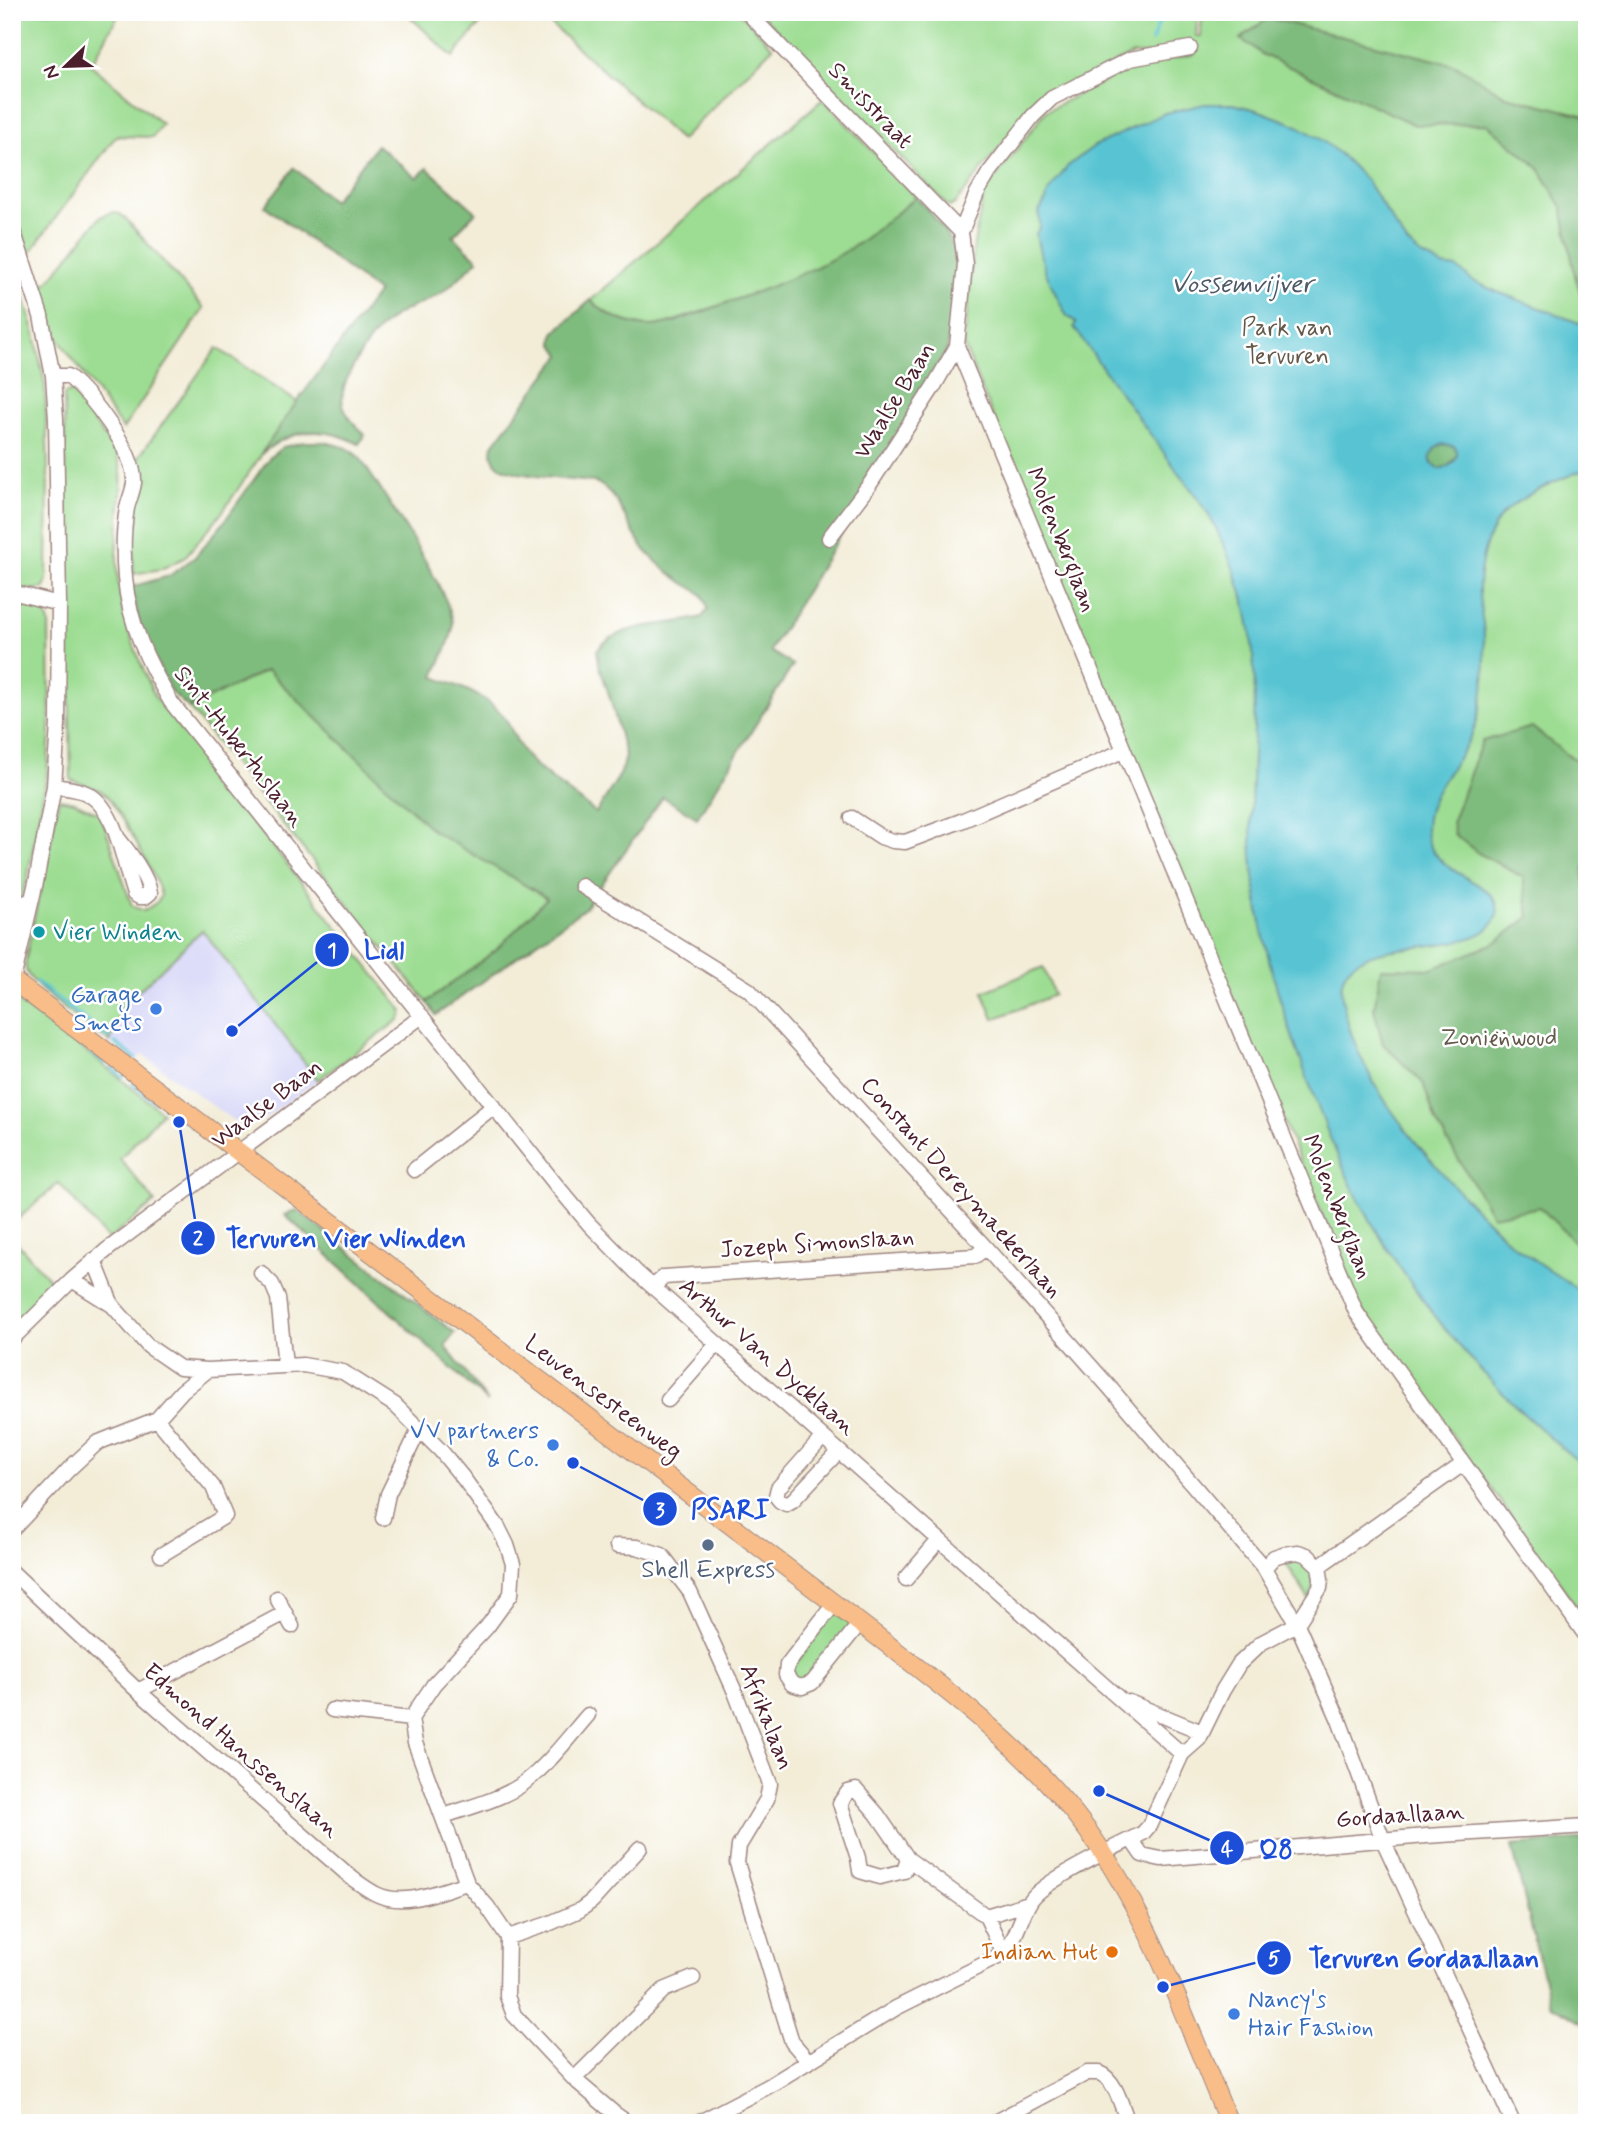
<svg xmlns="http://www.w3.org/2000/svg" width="1599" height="2135" viewBox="0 0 1599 2135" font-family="Mynerve,sans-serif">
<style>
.built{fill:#d7d7f8}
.green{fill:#9ddd93;stroke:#747e5f;stroke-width:2}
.forest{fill:#7ebc7d;stroke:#646e54;stroke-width:2}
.water{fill:#59c4d3;stroke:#52727f;stroke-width:2;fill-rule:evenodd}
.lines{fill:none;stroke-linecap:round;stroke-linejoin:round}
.stream{stroke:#59c4d3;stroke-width:3.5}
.minor-casing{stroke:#9e8682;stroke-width:17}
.major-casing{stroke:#9e8682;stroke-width:20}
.minor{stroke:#fff;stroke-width:14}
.major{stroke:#f8bd88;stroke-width:18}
.culture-dot{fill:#0f9aa8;stroke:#fff;stroke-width:2.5}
.shop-dot{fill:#3f7fe0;stroke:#fff;stroke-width:2.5}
.service-dot{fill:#5c6f8a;stroke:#fff;stroke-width:2.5}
.food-dot{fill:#e8710a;stroke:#fff;stroke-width:2.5}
.labels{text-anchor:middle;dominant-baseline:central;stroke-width:5;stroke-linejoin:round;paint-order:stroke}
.street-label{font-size:24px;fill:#4a1f2b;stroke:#fff}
.park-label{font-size:24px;fill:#63584a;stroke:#fff}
.culture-label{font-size:24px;fill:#0d838f;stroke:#fff;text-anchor:start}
.shop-label{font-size:24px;fill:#366cbe;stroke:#fff;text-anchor:end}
.service-label{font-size:24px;fill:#4e5e75;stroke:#fff}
.food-label{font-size:24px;fill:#c56008;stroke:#fff;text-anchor:end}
.water-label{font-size:26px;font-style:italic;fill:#4f5966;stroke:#fff}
.leader{fill:none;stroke:#1d4ed8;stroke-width:2.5}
.callout-dot{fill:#1d4ed8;stroke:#fff;stroke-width:2.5}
.mark-label{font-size:21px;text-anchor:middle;font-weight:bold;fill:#fff}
.callout-label{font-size:26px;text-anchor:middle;font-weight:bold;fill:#1d4ed8;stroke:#fff;stroke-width:5;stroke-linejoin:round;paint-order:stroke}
</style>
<rect width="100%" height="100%" fill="#fff"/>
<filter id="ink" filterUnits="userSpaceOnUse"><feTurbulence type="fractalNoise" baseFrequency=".0143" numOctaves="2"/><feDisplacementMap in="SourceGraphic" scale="14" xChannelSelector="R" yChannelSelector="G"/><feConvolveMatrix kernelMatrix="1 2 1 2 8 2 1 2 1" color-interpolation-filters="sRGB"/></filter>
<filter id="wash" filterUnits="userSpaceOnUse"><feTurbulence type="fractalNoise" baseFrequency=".00686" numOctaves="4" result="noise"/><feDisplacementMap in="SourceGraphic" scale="28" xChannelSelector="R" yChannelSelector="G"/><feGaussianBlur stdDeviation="1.57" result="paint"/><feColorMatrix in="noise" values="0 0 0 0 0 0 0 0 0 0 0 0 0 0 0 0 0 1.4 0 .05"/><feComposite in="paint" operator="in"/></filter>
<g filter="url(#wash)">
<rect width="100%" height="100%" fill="#f3edd8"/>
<path class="built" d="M 202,930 L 318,1080 L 261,1121 L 239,1122 L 231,1119 L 142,1054 L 136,1062 L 110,1042 L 124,1005 Z"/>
<path class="green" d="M 12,12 L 120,12 L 91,65 L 162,124 L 153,137 L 116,136 L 29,254 L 12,205 Z
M 405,12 L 490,12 L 453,57 Z
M 551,12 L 739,12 L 773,47 L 681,140 L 545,19 Z
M 759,12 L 1198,12 L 1196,36 L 1201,36 L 1202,12 L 1587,12 L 1587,1621 L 1361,1309 L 964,346 L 974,243 L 984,193 L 1046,111 L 1133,66 L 1196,54 L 1133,54 L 1026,108 L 1024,116 L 955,204 L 949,207 Z
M 823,99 L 916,197 C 894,215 872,235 848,250 C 799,280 728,302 674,321 C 667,323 659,326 652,326 C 631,326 605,316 591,300 Z
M 113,212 L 120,214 L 126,219 L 204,308 L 123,429 L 57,337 L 47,313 L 40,287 L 48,282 L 100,217 Z
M 12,258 L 35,334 L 45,386 L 48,471 L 47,580 L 44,588 L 32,590 L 12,586 Z
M 217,348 L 297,402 L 221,514 L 184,558 L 161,569 L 133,574 L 135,514 L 142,478 L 138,458 Z
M 72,391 L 117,455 C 125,477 120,496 119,519 C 118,533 117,548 117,562 C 118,615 135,649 155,697 L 403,1011 L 400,1019 L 318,1080 L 202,930 L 124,1005 L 110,1042 C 94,1030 30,987 26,970 C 25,965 26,958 27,953 L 59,799 L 75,802 L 98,813 L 105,827 L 132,906 L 144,911 L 157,902 L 161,896 C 159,880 120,812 108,797 L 100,790 L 71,780 L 64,394 Z
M 12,602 L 43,610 L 46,613 L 49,623 L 50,733 L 47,774 L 27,880 L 20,899 L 12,894 Z
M 267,670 L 433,830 L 548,899 L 496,950 L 427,1002 L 189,708 Z
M 1043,967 L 1054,995 L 994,1019 L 983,992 Z
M 12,998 L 96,1059 L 162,1112 L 120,1159 L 155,1202 L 108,1240 L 59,1183 L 12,1224 Z
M 12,1237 L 54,1285 L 12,1329 Z
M 1282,1557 C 1318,1559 1317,1571 1310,1601 Z
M 834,1611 L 853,1626 L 812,1677 L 796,1681 L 791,1670 Z"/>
<path class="forest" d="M 1268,18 L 1455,65 L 1506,96 L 1587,116 L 1587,313 L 1575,276 L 1562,207 L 1538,167 L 1487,124 L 1415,125 L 1261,54 L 1253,47 L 1240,39 Z
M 377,145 L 417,178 L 427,168 L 476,212 L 453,236 L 478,260 C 466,271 454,284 441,293 C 424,304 403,308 388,321 C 371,335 337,382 343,405 C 346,417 357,426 365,435 L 359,444 C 324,425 291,428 260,455 L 297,402 L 378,292 L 265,206 L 294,168 L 333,201 Z
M 916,197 C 935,217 954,238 959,266 L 947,350 L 848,522 L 770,651 L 793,665 L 697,818 L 663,797 L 585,908 L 436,1015 L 427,1002 L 496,950 L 547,898 L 433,831 L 267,670 L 189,708 L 171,692 L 141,631 L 131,587 L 169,576 L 195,557 L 221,526 L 270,457 L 283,447 L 304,442 L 325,442 L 347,448 L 360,458 C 379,488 455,597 453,627 C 452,639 439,664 434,677 C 458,686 488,696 504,717 C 513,730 517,746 529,759 C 548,779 574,795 596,813 L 621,773 L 625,755 L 611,701 L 599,664 L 597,650 C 622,620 670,627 702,617 L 708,609 C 706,604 705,598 701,594 C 694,588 685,585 678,579 C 666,571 655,561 645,550 C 628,531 619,489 594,482 C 576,480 509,476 498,465 C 492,460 491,453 493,445 L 561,355 L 553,343 L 554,333 L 591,300 C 605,316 631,326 652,326 C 659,326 667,323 674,322 C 728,302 799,280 848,250 C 872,235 894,215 916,197 Z
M 1442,444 L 1453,445 L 1457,449 L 1458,455 L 1449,466 L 1439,469 L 1432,464 L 1430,457 L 1435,448 Z
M 1532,727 L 1567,755 L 1587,764 L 1587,862 L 1583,871 L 1587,890 L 1587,1255 L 1540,1207 L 1493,1216 L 1436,1122 L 1423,1083 L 1383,1044 L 1374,1009 L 1381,968 L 1432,969 L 1495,943 L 1529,917 L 1523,877 L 1478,853 L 1454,834 L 1452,823 L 1482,741 Z
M 297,1210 L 455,1333 L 445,1346 L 488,1402 L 285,1215 Z
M 1587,1839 L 1587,2024 L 1550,2005 L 1512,1846 Z"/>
<path class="water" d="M 1205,104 L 1233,104 L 1257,110 L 1294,124 L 1319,138 L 1341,155 L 1366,180 L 1407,243 L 1420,254 L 1443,266 L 1457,268 L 1473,281 L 1495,291 L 1587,326 L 1587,469 C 1561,478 1527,493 1506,511 C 1486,530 1479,565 1479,591 C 1479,606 1484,621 1484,636 C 1486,664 1485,694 1477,721 C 1466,760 1427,786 1426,828 C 1425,877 1505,880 1497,914 C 1485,968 1330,922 1342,997 C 1355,1078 1416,1146 1470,1203 C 1484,1217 1497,1231 1511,1243 C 1535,1262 1561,1278 1587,1295 L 1587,1468 C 1494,1396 1412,1300 1357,1196 C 1335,1154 1318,1108 1302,1064 C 1277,996 1257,928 1252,856 C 1246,767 1268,676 1241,590 C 1232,563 1221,536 1207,512 C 1193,490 1176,470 1161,449 C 1132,409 1102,368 1074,327 L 1076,322 L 1067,316 L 1059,301 L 1045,271 L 1039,249 L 1036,234 L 1040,226 L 1039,212 L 1046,200 L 1048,192 L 1068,166 L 1094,146 L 1165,113 ZM 1442,444 L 1454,446 C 1463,456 1451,468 1439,469 L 1432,464 L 1430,457 L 1435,448 Z"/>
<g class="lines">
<path class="stream" d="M 1152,41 C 1155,31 1161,22 1160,12
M 36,982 L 109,1038
M 13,993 L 26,1003
M 35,1010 L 55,1025
M 63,1031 L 86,1048
M 115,1043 L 135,1058
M 92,1053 L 105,1063
M 112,1068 L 123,1077
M 133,1084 L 155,1101"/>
</g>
</g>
<g filter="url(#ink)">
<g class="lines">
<defs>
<path id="minor" d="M 747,12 L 961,232
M 12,227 L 41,316 L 53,376 L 56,419 L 59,604 L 58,724 L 54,786 L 36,882 L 13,980
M 957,346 L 1356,1312 L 1587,1637
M 53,376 L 68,376 C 91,395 136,452 134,483 C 133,491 129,500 127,508 C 123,531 123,555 125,578 C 129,624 148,663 171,702 L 557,1186 L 589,1224 L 636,1272 L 1182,1754
M 829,538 L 870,484 L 934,386 L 957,346 L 965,264 L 961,232 L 977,193 L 989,173 L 1033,116 L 1052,98 L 1130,59 L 1190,48
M 12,592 L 59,604
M 54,786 C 64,788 76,788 86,793 C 117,807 123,864 134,894 L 139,897 L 145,897 L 150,893 C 148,877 128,850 117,837
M 852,818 L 881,837 L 893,841 L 905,842 L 961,821 L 1123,751
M 582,886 L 749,990 L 986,1248 L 1111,1389 L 1264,1568 L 1297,1624 L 1339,1720 L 1383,1840 L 1513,2123
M 12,926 L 26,902
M 414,1170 L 494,1106
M 94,1260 L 112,1305
M 261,1273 L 272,1284 L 278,1298 L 285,1365
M 72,1280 L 112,1305 L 148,1346 L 180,1368 L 208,1370 L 303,1365 L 343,1372 L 395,1405 L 441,1451 L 464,1479 L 498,1527 L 507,1545 L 513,1564 L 511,1594 L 487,1627 L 434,1684 L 419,1706 L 411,1719 L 415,1743 L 467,1883 L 487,1906 L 508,1937 L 507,1996 L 514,2015 L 574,2079 L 615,2114 L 628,2123
M 653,1287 L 664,1277 L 975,1256 L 986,1248
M 12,1339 L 72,1280 L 108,1249 L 422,1016
M 668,1400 L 717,1344
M 157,1419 L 213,1487 L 225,1516 L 161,1555
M 823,1437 L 778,1488 L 776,1496 L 780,1501 L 786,1504 L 793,1500 L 839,1451
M 383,1518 L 388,1494 L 420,1428
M 12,1530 L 69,1469 L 97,1443 L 157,1419 L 182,1391 L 208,1370
M 617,1546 L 637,1547 L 662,1555 L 690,1592 L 735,1692 L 770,1784 L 767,1799 L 739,1846 L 737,1863 L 792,2042 L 809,2062
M 1319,1566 L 1463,1464
M 12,1572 L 138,1691 L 353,1879 C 360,1884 368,1890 376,1894 C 405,1908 439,1891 467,1883
M 906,1579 L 939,1540
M 277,1598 L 292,1626
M 834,1604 L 787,1665 L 786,1675 L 792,1684 L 802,1687 L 812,1683 L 860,1623
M 138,1691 L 285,1613
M 1129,1702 L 1202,1732
M 332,1710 L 411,1719
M 444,1816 C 470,1807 502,1799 524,1783 C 549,1764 568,1738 588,1715
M 1131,1839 L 1142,1855 L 1161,1859 L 1426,1836 L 1587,1826
M 908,1859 L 904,1871 L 880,1877 L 860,1871 L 858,1858 L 840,1803 L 848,1792 L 856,1790 L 877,1814 L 908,1859 L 986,1916 L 1004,1954
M 986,1916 L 1029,1903
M 508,1937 L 548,1924 L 580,1910 L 592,1901 L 640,1848
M 574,2079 L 664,1990 L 693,1978
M 698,2123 L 767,2087 L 896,2008 L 1004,1954 C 1017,1938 1020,1917 1031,1900 C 1044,1880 1118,1846 1143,1833 L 1149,1826 L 1182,1754 L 1199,1739 L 1223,1690 L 1239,1664 L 1261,1643 L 1297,1624 L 1320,1588 L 1321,1579 L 1319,1566 L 1307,1555 L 1298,1552 L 1283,1554 L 1274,1557 L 1264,1568
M 993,2123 L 1087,2073 C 1088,2073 1098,2073 1099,2073 C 1116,2079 1122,2108 1128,2123"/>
<path id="major" d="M 12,980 L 865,1627 C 944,1688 1024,1746 1085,1827 C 1149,1913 1187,2024 1229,2123"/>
</defs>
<use href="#minor" class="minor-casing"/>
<use href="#major" class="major-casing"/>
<use href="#minor" class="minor"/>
<use href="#major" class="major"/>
</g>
</g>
<circle class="culture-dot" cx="39" cy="932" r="7"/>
<g class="shop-dot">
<circle cx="156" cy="1009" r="7"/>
<circle cx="553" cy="1445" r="7"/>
<circle cx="1234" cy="2014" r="7"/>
</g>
<circle class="service-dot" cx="708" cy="1545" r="7"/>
<circle class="food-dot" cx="1112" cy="1952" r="7"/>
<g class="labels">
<g class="street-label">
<text transform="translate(870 106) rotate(46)">Smisstraat</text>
<text transform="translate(895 401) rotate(-58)">Waalse Baan</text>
<text transform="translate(1061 540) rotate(68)">Molenberglaan</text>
<text transform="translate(239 747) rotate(52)">Sint-Hubertuslaan</text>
<text transform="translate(267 1104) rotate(-37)">Waalse Baan</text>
<text transform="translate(961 1188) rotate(48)">Constant Dereymaekerlaan</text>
<text transform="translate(1337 1207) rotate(68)">Molenberglaan</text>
<text transform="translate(817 1244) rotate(-4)">Jozeph Simonslaan</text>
<text transform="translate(767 1357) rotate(41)">Arthur Van Dycklaan</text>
<text transform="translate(603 1398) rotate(37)">Leuvensesteenweg</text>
<text transform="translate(766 1717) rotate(69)">Afrikalaan</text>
<text transform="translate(241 1751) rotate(41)">Edmond Hanssenslaan</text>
<text transform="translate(1400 1816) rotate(-4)">Gordaallaan</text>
</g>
<g class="park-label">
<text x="1287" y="328">Park van<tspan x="1287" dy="28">Tervuren</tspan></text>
<text x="1499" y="1038">Zoniënwoud</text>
</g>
<g class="culture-label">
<text x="53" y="932">Vier Winden</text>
</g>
<g class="shop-label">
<text x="142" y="995">Garage<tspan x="142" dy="28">Smets</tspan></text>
<text x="539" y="1431">VV partners<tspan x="539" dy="28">&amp; Co.</tspan></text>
<text x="1248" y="2000" text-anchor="start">Nancy's<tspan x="1248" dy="28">Hair Fashion</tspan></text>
</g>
<g class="service-label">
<text x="708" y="1570">Shell Express</text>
</g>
<g class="food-label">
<text x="1098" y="1952">Indian Hut</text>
</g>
<g class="water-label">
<text x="1242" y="285">Vossemvijver</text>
</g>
</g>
<path class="leader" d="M232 1031L332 950M179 1122L198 1238M573 1463L660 1509M1099 1791L1227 1848M1163 1987L1274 1958"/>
<g class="callout-dot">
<circle cx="232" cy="1031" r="7"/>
<circle cx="179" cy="1122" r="7"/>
<circle cx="573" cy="1463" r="7"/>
<circle cx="1099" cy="1791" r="7"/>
<circle cx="1163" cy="1987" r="7"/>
<circle cx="332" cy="950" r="18"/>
<circle cx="198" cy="1238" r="18"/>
<circle cx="660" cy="1509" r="18"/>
<circle cx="1227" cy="1848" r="18"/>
<circle cx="1274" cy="1958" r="18"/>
</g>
<g class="mark-label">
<text x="332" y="957">1</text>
<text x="198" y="1245">2</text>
<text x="660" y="1517">3</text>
<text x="1227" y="1856">4</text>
<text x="1274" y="1965">5</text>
</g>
<g class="callout-label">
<text x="384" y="959">Lidl</text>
<text x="346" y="1247">Tervuren Vier Winden</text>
<text x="730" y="1518">PSARI</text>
<text x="1276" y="1858">Q8</text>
<text x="1424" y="1967">Tervuren Gordaallaan</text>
</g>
<rect width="1599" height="2135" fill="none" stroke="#fff" stroke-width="42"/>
<g transform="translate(66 66) rotate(247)" stroke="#ffffff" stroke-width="5" paint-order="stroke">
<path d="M0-5L12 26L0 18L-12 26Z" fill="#4a1f2b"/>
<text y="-10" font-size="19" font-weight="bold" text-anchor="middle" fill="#4a1f2b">N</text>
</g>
</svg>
